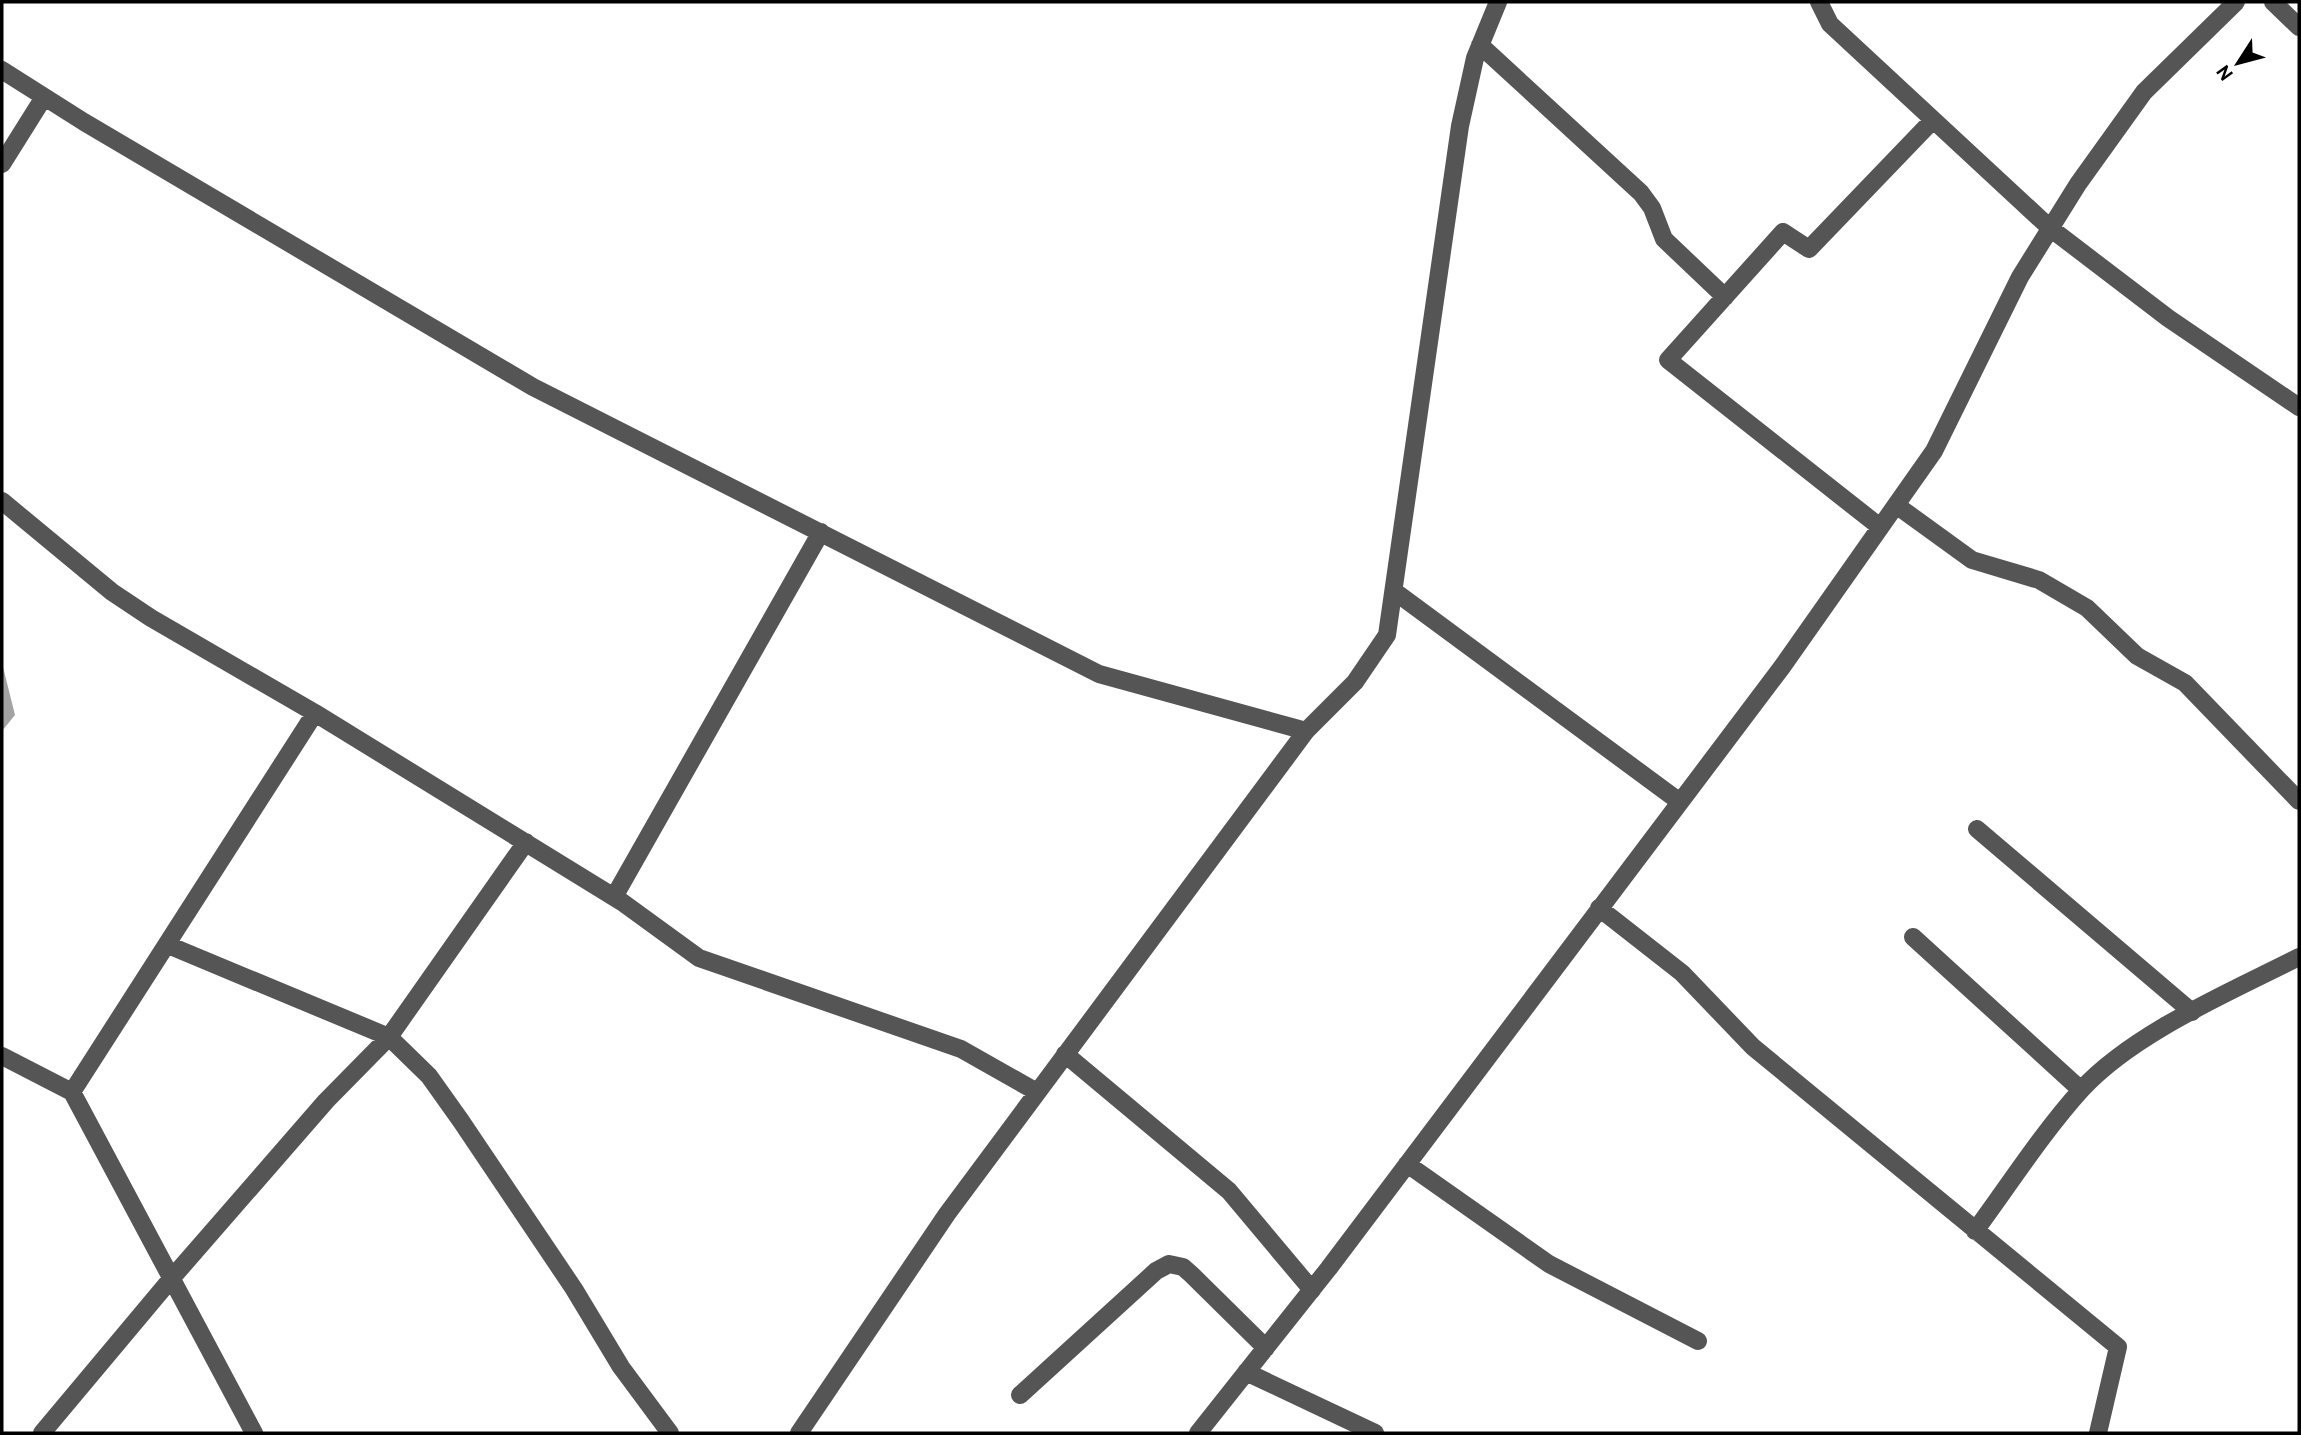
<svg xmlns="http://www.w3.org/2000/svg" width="2301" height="1435" viewBox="0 0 2301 1435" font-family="Overpass,sans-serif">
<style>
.water{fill:#a3a3a3}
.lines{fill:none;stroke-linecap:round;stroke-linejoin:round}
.minor{stroke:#555;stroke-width:18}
</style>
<rect width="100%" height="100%" fill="#fff"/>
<path class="water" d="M 2,663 L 15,715 L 2,731 Z"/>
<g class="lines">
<path class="minor" d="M 1819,2 L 1830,24 L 2050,228 L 2168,318 L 2299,407
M 2273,2 L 2299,27
M 1480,45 L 1641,193 L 1652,208 L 1664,239 L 1725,297
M 2,70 L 84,122 L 533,387 L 1099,674 L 1306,731
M 2,164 L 44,97
M 2,501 L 112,592 L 151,618 L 315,713 L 622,902 L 699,958 L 961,1049 L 1037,1092
M 1896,505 L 1972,560 L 2039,580 L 2087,608 L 2137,656 L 2185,683 L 2299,801
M 1880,527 L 1668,360 L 1783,232 L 1809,249 L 1933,120
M 1394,591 L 1680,802
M 1977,829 L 2192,1012
M 614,897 L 821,532
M 1599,908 L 1682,973 L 1753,1047 L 2118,1347 L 2098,1433
M 1913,937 L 2081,1090
M 168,945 L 389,1037 L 429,1076 L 461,1121 L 574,1289 L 621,1367 L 670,1433
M 1065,1054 L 1229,1191 L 1312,1290
M 2,1056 L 72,1092 L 254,1433
M 72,1092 L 315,713
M 1407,1164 L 1549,1264 L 1698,1341
M 1975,1231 C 2009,1185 2043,1132 2081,1090 C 2133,1033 2230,992 2299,957
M 1246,1372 L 1375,1433
M 1020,1395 L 1156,1271 L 1169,1264 L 1183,1267 L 1192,1275 L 1266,1348
M 42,1433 L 171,1279 L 326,1101 L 389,1037 L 526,842
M 799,1433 L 947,1214 L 1306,731 L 1355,682 L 1387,635 L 1460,126 L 1475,58 L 1498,2
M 1198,1433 L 1329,1268 L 1782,667 L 1934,451 L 2020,277 L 2078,184 L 2144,92 L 2236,2"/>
</g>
<rect width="2301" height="1435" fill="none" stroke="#000000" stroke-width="7"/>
<g transform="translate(2238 63) rotate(234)" stroke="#ffffff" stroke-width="5" paint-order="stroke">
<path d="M0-5L12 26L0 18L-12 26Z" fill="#000000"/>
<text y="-10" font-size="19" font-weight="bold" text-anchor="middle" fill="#000000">N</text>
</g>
</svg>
